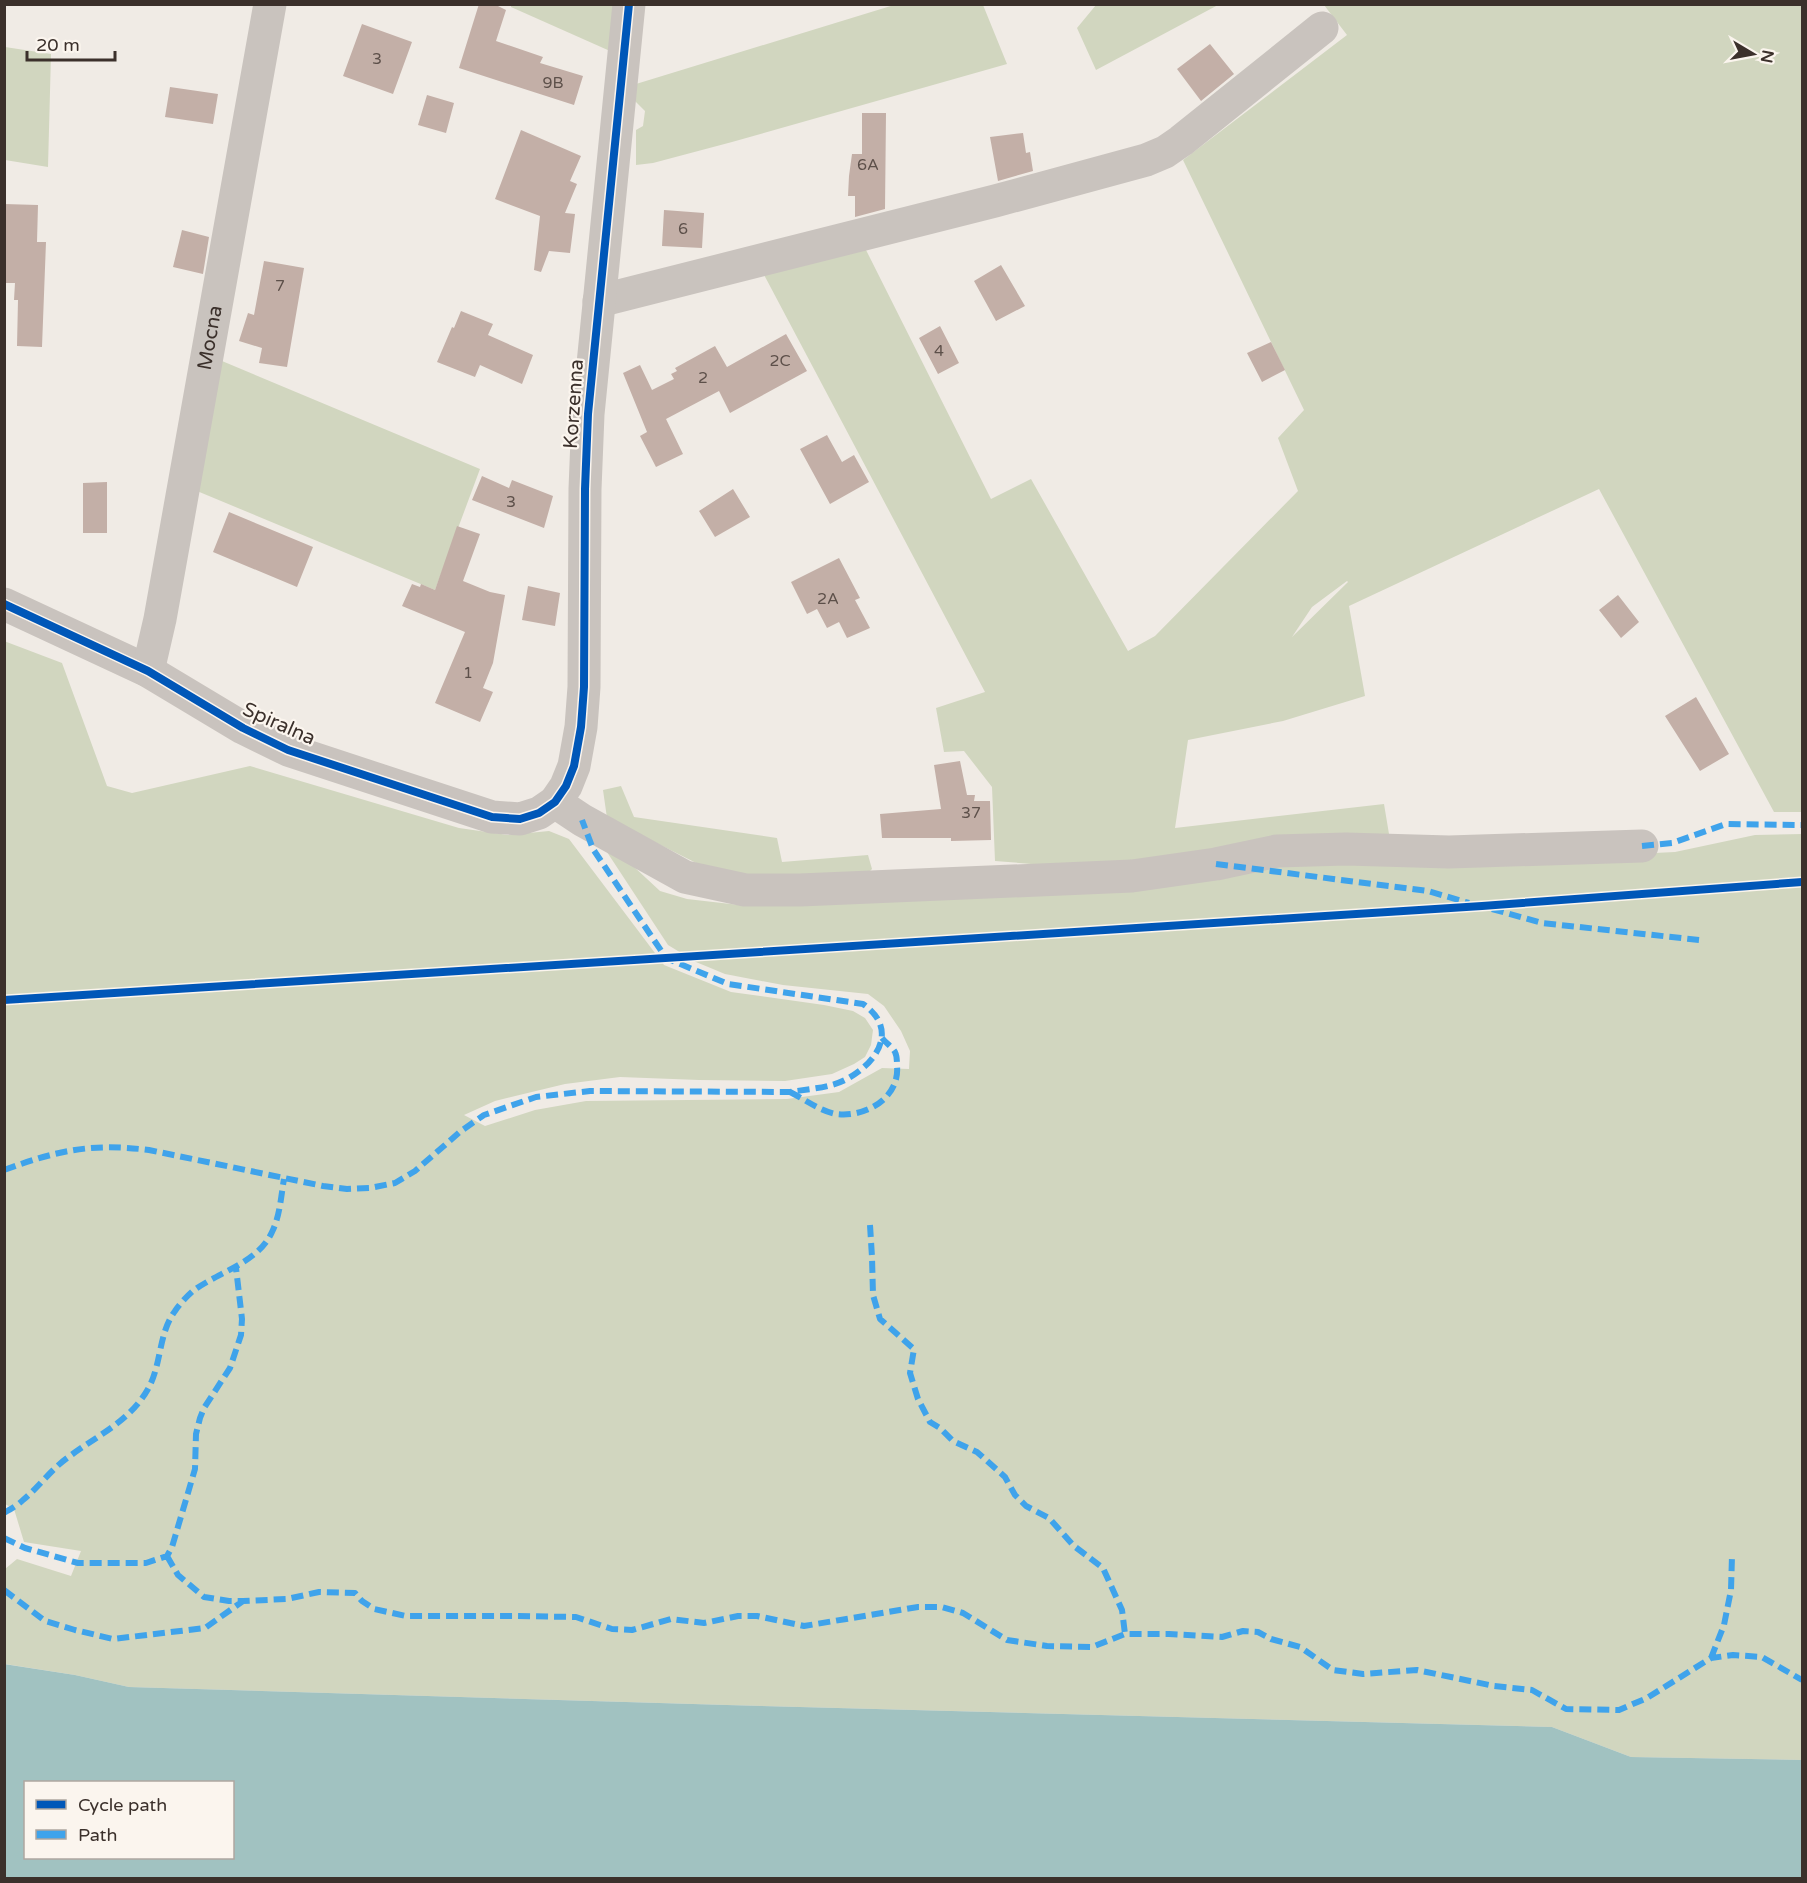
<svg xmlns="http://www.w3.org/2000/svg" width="1807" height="1883" viewBox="0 0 1807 1883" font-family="'Varela Round',sans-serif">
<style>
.green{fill:#d1d6bf;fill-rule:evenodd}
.water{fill:#a1c2c1;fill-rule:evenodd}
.building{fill:#c3afa7}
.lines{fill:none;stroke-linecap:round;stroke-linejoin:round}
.minor{stroke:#c9c3be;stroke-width:33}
.quiet{stroke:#3fa3eb;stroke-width:6;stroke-dasharray:12 6;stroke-linecap:butt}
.cycleway-casing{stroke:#fbf5ee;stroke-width:11}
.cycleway{stroke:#0057b8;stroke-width:8}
.labels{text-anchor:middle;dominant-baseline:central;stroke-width:4.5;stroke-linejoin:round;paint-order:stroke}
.number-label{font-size:16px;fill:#5d504a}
.street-label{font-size:20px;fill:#3b302b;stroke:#fbf5ee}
</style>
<rect width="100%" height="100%" fill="#f0ebe5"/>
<path class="green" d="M 511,5 L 614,5 L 610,51 L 511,7 Z
M 894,5 L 983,5 L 1007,64 L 732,142 L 653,163 L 636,165 L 636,130 L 643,126 L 645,111 L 635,101 L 636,84 Z
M 1096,5 L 1096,4 L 1218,5 L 1096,70 L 1077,28 Z
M 1324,5 L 1802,5 L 1802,812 L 1774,812 L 1599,489 L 1349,606 L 1365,696 L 1283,721 L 1188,740 L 1175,828 L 1384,804 L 1390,840 L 1130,872 L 995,861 L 992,787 L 964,751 L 944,752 L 936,708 L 985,692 L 761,269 L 863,244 L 991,499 L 1031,479 L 1128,651 L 1155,636 L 1298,491 L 1278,438 L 1304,410 L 1183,160 L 1347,35 ZM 1347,581 L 1348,582 L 1292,637 L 1312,607 Z
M 5,47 L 51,54 L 48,167 L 5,160 Z
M 222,361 L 480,469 L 435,590 L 197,491 Z
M 4,641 L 62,663 L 107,786 L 132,793 L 250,766 L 459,828 L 508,835 L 549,831 L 569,839 L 664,965 L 731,992 L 824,1005 L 853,1011 L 865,1018 L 873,1030 L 871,1045 L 865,1057 L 854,1064 L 832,1074 L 785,1081 L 699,1080 L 620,1077 L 565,1084 L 495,1101 L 464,1115 L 485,1126 L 535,1110 L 586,1101 L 787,1099 L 839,1092 L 882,1068 L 909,1069 L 910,1051 L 901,1031 L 884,1006 L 868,994 L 783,985 L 725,974 L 696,962 L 668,945 L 605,849 L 618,852 L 660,891 L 687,899 L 748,906 L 1292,863 L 1489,861 L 1675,852 L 1755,835 L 1802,834 L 1802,1760 L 1631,1757 L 1552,1727 L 727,1705 L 129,1687 L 75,1675 L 5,1664 L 5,1569 L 17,1559 L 71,1576 L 81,1551 L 24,1542 L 14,1509 L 5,1504 Z
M 621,786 L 634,817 L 777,838 L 782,862 L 868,855 L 872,869 L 864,877 L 749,881 L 714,872 L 607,818 L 603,790 Z"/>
<path class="water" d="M 4,1664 L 75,1675 L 129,1687 L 727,1705 L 1552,1727 L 1631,1757 L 1802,1760 L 1802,1878 L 5,1878 ZM 26,1782 L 232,1782 L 232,1858 L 26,1858 Z"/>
<path class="building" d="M 479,4 L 494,4 L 506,10 L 496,41 L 543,57 L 540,63 L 583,76 L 574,105 L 459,68 Z
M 362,24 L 412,42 L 393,94 L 343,76 Z
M 1210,44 L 1234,74 L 1201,101 L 1177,69 Z
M 170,87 L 218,94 L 213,124 L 165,117 Z
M 427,95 L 454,103 L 446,133 L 418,125 Z
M 862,113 L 886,113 L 885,209 L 855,217 L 855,196 L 848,196 L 849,176 L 852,154 L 862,154 Z
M 521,130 L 581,156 L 570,181 L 577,184 L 565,213 L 575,214 L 570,253 L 549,251 L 541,272 L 534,270 L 540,216 L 495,199 Z
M 1023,133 L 1026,153 L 1030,152 L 1033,171 L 998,181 L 990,137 Z
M 4,204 L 38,205 L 37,242 L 46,242 L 42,347 L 17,346 L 18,300 L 14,300 L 15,283 L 4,283 Z
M 664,210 L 704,213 L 702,248 L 662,246 Z
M 182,230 L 209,237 L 203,274 L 173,267 Z
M 264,261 L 304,268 L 287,367 L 259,363 L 262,348 L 239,341 L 248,313 L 254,315 Z
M 1001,265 L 1025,306 L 996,321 L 974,281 Z
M 461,311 L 493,324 L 488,335 L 533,355 L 522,384 L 480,365 L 475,377 L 437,362 L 452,327 L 454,328 Z
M 940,326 L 959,363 L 938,374 L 919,338 Z
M 786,334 L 807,371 L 730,413 L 719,391 L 666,419 L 683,454 L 656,467 L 640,436 L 647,432 L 623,373 L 640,365 L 652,390 L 674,379 L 671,374 L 677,371 L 675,368 L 715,346 L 727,367 Z
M 1271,342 L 1285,370 L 1262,382 L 1247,353 Z
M 827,435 L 842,462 L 854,455 L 869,482 L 830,504 L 800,449 Z
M 482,476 L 509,488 L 512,480 L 553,496 L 544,528 L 472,500 Z
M 107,482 L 107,533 L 83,533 L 83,483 Z
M 733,489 L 750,517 L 715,537 L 699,511 Z
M 229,512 L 313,547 L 297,587 L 213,552 Z
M 457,526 L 480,534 L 463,581 L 490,592 L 505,595 L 493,663 L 483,688 L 493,692 L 480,722 L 435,703 L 465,632 L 402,606 L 412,584 L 420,587 L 421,584 L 435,590 Z
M 839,558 L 860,598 L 855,600 L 870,628 L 847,638 L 839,622 L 827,628 L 817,609 L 807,614 L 791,582 Z
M 528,586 L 560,593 L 555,626 L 522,620 Z
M 1618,595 L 1639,622 L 1621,638 L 1599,610 Z
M 1696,697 L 1729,754 L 1700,771 L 1665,716 Z
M 960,761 L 967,795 L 975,795 L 974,801 L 990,801 L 991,840 L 951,841 L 951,838 L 882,838 L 880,814 L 941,809 L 934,765 Z"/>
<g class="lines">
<g class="minor">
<path d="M 599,301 L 995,201 L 1146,160 L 1165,152 L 1181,141 L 1322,28"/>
<path d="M 4,604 L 148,671 L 243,728 L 288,750 L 492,817 L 520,819 L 539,813 L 555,802 L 566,786 L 574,766 L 581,727 L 584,687 L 585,489 L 588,414 L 629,4"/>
<path id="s1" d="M 148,671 L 160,619 L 270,4"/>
<path d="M 555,802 L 582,820 L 685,877 L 745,890 L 800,890 L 1132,876 L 1216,864 L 1277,851 L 1346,849 L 1449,852 L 1642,846"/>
</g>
<path class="quiet" d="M 1642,846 L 1672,843 L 1726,824 L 1802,825
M 1216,864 L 1428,891 L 1469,903
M 1492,909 L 1542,923 L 1699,940
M 790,1092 C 804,1099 820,1111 836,1114 C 865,1118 900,1098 897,1066 C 897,1062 897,1056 895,1052 C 892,1047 886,1043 882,1038
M 4,1170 C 59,1150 91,1143 149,1150 L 323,1186 L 347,1189 L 370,1188 L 395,1183 L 415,1171 L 461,1131 L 484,1115 L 536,1097 L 590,1091 L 790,1092 C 808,1089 829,1088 845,1080 C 878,1063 899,1029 863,1004 L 728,984 L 666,958 L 593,849 L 582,820
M 870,1225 L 872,1257 L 873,1295 L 880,1319 L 914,1349 L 910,1373 L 918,1399 L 930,1422 L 940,1428 L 953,1441 L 977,1452 L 1005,1477 L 1015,1495 L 1026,1506 L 1049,1518 L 1074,1546 L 1103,1568 L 1122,1610 L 1125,1634
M 4,1513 C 11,1509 18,1505 23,1500 C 39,1487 52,1468 70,1456 C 98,1435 130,1421 148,1389 C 162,1364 158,1334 175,1311 C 179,1305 187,1296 193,1291 C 218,1272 258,1263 272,1232 C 280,1216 281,1196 284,1179
M 4,1538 L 25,1548 L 78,1563 L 146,1563 L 167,1556 L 172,1547 L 195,1469 L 196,1434 L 200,1418 L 204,1408 L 230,1368 L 241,1335 L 242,1319 L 236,1268
M 167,1556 L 178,1575 L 204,1597 L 229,1601 L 243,1601 L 287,1599 L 319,1592 L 355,1593 L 362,1601 L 374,1609 L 406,1616 L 516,1616 L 576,1617 L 612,1629 L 632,1630 L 671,1619 L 704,1623 L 738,1616 L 757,1616 L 804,1626 L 918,1607 L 942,1607 L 963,1613 L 1007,1640 L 1047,1646 L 1092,1647 L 1125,1634 L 1169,1634 L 1222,1637 L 1243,1631 L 1258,1632 L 1271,1639 L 1300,1647 L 1333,1670 L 1363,1674 L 1417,1670 L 1494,1686 L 1532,1690 L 1566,1709 L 1619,1710 L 1647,1698 L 1711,1658 L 1733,1655 L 1762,1657 L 1802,1680
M 4,1590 L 45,1621 L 75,1630 L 113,1639 L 205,1628 L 243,1601
M 1711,1658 L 1724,1625 L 1731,1590 L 1732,1556"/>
<defs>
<path id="cycleway" d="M 4,604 L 148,671 L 243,728 L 288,750 L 492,817 L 520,819 L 539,813 L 555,802 L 566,786 L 574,766 L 581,727 L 584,687 L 585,489 L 588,414 L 629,4
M 4,1000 L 1482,906 L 1802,882"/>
</defs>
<use href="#cycleway" class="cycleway-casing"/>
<use href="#cycleway" class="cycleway"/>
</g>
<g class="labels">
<g class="number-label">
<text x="377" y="59">3</text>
<text x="553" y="83">9B</text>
<text x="868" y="165">6A</text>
<text x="683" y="229">6</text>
<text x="280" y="286">7</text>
<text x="939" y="351">4</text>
<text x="780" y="361">2C</text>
<text x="703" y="378">2</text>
<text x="511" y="502">3</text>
<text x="828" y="599">2A</text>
<text x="468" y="673">1</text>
<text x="971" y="813">37</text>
</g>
<g class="street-label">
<text stroke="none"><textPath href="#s1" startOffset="339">Mocna</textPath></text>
<text transform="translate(574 404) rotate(-86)">Korzenna</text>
<text transform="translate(279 724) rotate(24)">Spiralna</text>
</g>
</g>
<rect width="1807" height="1883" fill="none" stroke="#3b302b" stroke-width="12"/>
<rect x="24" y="1781" width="210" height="78" fill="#fbf5ee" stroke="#aea6a0" stroke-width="1.5"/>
<rect x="36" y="1800" width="30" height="9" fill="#0057b8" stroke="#aea6a0" stroke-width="1.5"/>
<text x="78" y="1811" font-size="18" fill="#3b302b">Cycle path</text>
<rect x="36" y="1830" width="30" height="9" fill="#3fa3eb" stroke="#aea6a0" stroke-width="1.5"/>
<text x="78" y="1841" font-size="18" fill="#3b302b">Path</text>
<g transform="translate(1753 54) rotate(100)" stroke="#fbf5ee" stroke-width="4.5" paint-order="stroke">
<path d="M0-4.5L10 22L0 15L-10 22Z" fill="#3b302b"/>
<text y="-9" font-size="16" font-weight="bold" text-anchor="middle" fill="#3b302b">N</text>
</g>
<path d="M27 51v9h88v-9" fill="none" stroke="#3b302b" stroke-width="3"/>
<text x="36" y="51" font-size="18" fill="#3b302b" stroke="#fbf5ee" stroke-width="4.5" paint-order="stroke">20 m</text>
</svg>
